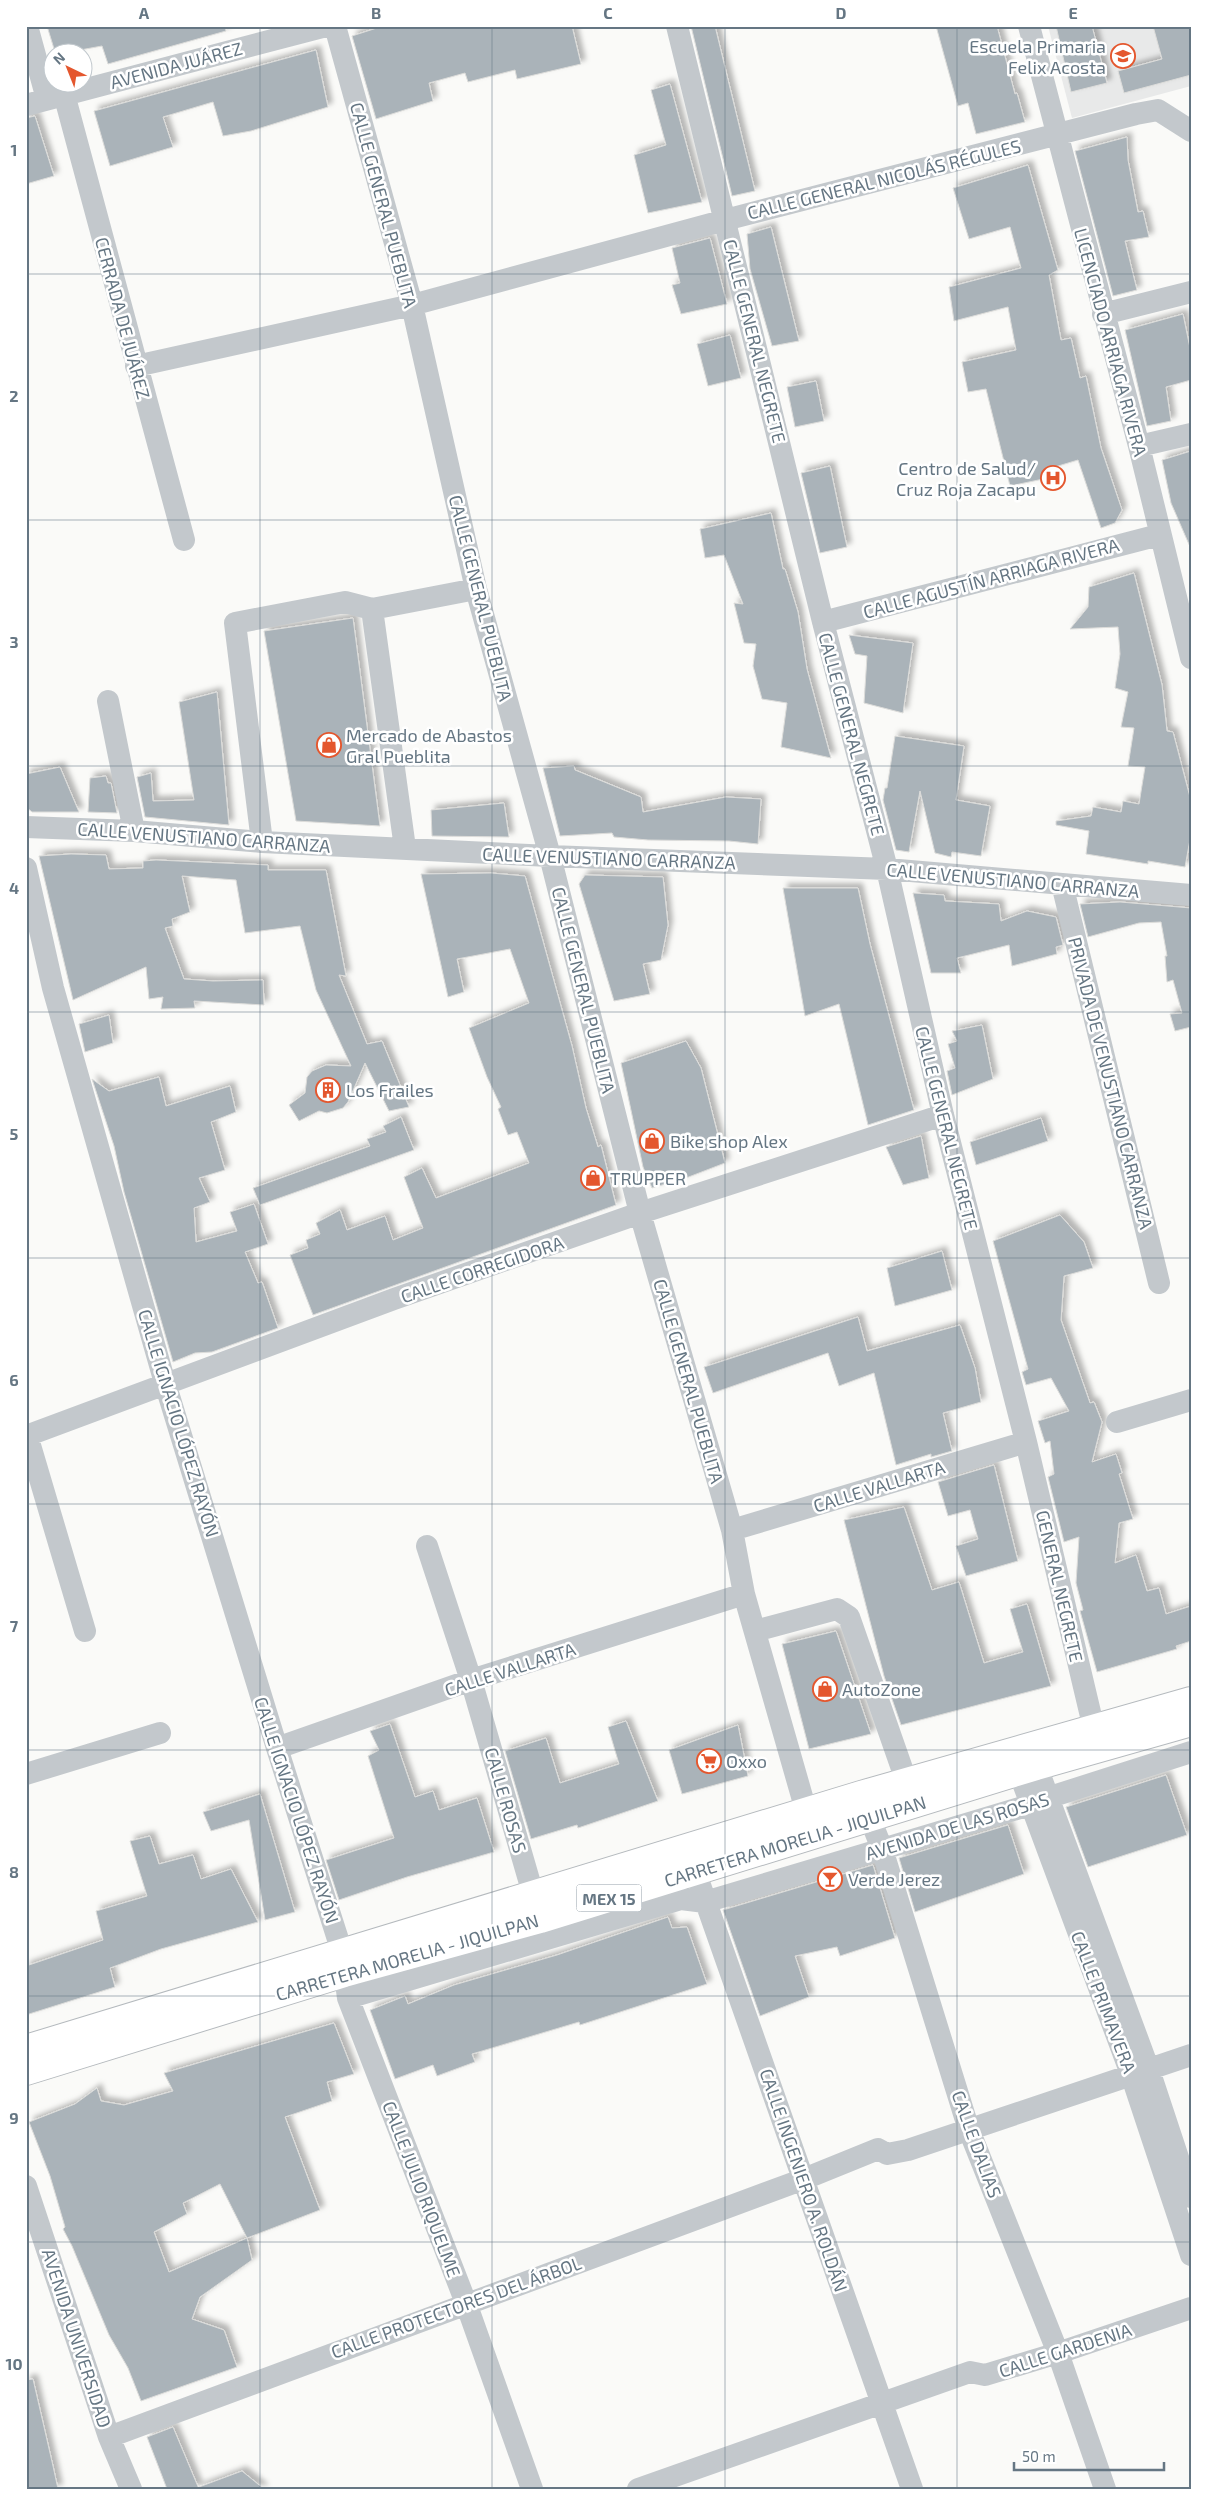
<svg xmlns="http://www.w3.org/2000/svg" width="1217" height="2515" viewBox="0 0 1217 2515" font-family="'Exo 2',sans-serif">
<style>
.built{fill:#e8e9e9}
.building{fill:#aab3b9;stroke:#dcdcda;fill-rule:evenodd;filter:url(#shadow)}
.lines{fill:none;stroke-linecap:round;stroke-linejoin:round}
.major-casing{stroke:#b5babe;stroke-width:30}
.minor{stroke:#c3c8cc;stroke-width:22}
.major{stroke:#fff;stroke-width:28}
.grid{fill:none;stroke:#657683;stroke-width:1;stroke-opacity:0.55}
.labels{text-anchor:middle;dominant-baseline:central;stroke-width:5;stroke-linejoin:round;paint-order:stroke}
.shield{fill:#fff;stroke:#939fa8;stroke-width:1}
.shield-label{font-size:16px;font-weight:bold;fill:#657683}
.poi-label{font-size:18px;fill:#657683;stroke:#fff;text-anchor:start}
.street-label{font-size:18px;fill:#657683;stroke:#fff}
.neatline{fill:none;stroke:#657683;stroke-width:2}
.grid-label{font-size:16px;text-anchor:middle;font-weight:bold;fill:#657683}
</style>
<defs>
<filter id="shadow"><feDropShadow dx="4.5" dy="-4.5" stdDeviation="2.5" flood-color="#0004"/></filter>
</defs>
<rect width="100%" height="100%" fill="#fafaf8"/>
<path class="built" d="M 1048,26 L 1191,26 L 1191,86 L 1072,118 Z"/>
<path class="building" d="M 47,26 L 225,26 L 226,31 L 108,64 L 102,46 L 69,52 L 55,52 Z
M 383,26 L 572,26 L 581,64 L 517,79 L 515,70 L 468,82 L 465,73 L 429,83 L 433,101 L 376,119 L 352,36 Z
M 691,26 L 715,26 L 755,191 L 732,196 Z
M 936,26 L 997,26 L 1015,94 L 1017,93 L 1025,122 L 976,134 L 968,103 L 958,106 Z
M 1056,26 L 1092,26 L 1107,83 L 1071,92 Z
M 1153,26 L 1191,26 L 1191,75 L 1124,93 L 1118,71 L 1162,59 Z
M 316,50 L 328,107 L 251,131 L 223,136 L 213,102 L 163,117 L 173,147 L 110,166 L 94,111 Z
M 670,84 L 702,202 L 648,213 L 634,155 L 666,145 L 651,90 Z
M 35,116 L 54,176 L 26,184 L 26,118 Z
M 1127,137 L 1128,160 L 1138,212 L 1143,211 L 1149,237 L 1125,241 L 1137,290 L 1113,296 L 1075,151 Z
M 1028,165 L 1058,270 L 1049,275 L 1061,340 L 1071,338 L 1080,378 L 1086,376 L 1101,448 L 1122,510 L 1115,523 L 1101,528 L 1078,460 L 1045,470 L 1048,478 L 1010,486 L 986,389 L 968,392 L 962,362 L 1016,350 L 1008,307 L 954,321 L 949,287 L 1021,268 L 1010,227 L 969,239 L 953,188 Z
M 771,227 L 799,341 L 772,346 L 750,269 L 747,234 Z
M 710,238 L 727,304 L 681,314 L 672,285 L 680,283 L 672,248 Z
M 1183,314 L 1191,353 L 1191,380 L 1166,387 L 1171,421 L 1147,426 L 1125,330 Z
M 730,335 L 741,378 L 708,386 L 697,344 Z
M 816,381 L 824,421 L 795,427 L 787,387 Z
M 1191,451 L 1191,549 L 1171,503 L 1162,460 Z
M 830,466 L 847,547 L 820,553 L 801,473 Z
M 771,513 L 783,569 L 785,569 L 798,612 L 807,669 L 831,758 L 781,747 L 787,703 L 762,699 L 753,666 L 756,644 L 744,643 L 734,603 L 743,604 L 724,555 L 705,558 L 700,529 Z
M 1134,573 L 1162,685 L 1167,731 L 1173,732 L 1191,801 L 1191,834 L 1185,867 L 1148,861 L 1148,864 L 1086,854 L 1089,831 L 1056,825 L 1056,821 L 1091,816 L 1093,807 L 1121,812 L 1123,801 L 1139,804 L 1145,767 L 1128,766 L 1134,728 L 1121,727 L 1128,692 L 1115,688 L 1120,654 L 1118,627 L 1070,629 L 1088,607 L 1089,587 Z
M 353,618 L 380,826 L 296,821 L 264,631 Z
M 849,635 L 913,643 L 903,713 L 864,703 L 867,656 L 855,654 Z
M 217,692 L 229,825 L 145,817 L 137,777 L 151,773 L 153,801 L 194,800 L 179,702 Z
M 895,736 L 964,746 L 956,800 L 990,806 L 981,856 L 952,852 L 951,857 L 935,853 L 920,791 L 909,852 L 896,850 L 883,800 L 885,788 L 887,788 Z
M 574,766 L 575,770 L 641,797 L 643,812 L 726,797 L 761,799 L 758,844 L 729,841 L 648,840 L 614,837 L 612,833 L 560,836 L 543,768 Z
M 60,767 L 79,812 L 32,812 L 26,807 L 26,774 Z
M 106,776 L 108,783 L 111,783 L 117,813 L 88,812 L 90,778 Z
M 504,803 L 509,837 L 432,836 L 431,810 Z
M 71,854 L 106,855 L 109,869 L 143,868 L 143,861 L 156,860 L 268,865 L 268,870 L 326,870 L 346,976 L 339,975 L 367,1044 L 382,1041 L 409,1107 L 389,1111 L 365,1063 L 348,1102 L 343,1108 L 327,1113 L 319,1111 L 299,1121 L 289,1105 L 305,1093 L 307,1077 L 312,1071 L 326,1065 L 351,1066 L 316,990 L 300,926 L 245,933 L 236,880 L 182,876 L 190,912 L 172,919 L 173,926 L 165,928 L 184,979 L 213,981 L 263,980 L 264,1005 L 194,1001 L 195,1008 L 161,1009 L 163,997 L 149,999 L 146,967 L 73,1000 L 39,856 Z
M 491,873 L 525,876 L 572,1046 L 586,1108 L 598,1147 L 601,1145 L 616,1205 L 313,1315 L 290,1255 L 308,1248 L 306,1240 L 320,1234 L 316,1223 L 340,1210 L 347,1230 L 385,1216 L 393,1240 L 423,1228 L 404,1177 L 422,1168 L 436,1198 L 529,1163 L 517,1132 L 508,1135 L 498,1109 L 501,1107 L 487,1077 L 469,1028 L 529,1003 L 510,949 L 457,959 L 464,992 L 448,997 L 421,874 Z
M 585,875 L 663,877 L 668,925 L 661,960 L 643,964 L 650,994 L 614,1001 L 579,884 Z
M 783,888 L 858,888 L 870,944 L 914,1110 L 868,1125 L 839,1004 L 805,1016 Z
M 913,893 L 944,895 L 945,901 L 999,904 L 1001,921 L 1027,911 L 1056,917 L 1063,945 L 1056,947 L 1057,954 L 1012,966 L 1009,945 L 957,958 L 961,973 L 931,973 Z
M 1120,902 L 1191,908 L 1191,1027 L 1175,1031 L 1170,1014 L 1182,1013 L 1173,980 L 1167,982 L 1165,956 L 1167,956 L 1161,922 L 1139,923 L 1088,937 L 1080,904 Z
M 109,1015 L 113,1043 L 85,1052 L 79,1024 Z
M 982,1025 L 993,1079 L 952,1095 L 947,1071 L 955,1068 L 948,1044 L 957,1041 L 952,1031 Z
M 686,1041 L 701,1068 L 725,1163 L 686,1178 L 652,1188 L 643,1167 L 621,1063 Z
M 159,1077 L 166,1106 L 230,1086 L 236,1112 L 211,1122 L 225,1170 L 199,1178 L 210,1202 L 194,1208 L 196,1242 L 237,1231 L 230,1212 L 254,1204 L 268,1244 L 245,1252 L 258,1283 L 262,1282 L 278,1328 L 212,1352 L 195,1353 L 173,1362 L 124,1192 L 114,1146 L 92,1079 L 109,1091 Z
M 401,1117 L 414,1150 L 260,1205 L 253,1188 L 370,1146 L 367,1139 L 386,1132 L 383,1126 Z
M 1041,1118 L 1048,1141 L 976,1165 L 970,1142 Z
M 921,1136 L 929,1178 L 903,1185 L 886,1147 Z
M 1060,1215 L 1084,1242 L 1093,1268 L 1064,1276 L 1061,1320 L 1090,1403 L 1094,1402 L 1102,1422 L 1092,1462 L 1116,1454 L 1122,1473 L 1119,1474 L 1133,1519 L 1119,1523 L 1115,1563 L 1136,1555 L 1147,1591 L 1159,1588 L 1166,1614 L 1191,1606 L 1191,1641 L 1176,1646 L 1177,1649 L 1097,1672 L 1080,1611 L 1083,1610 L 1076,1583 L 1079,1537 L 1064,1542 L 1048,1477 L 1054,1474 L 1050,1441 L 1045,1443 L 1038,1421 L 1069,1411 L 1051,1378 L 1026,1385 L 1022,1372 L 1028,1369 L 993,1241 Z
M 942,1251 L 952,1290 L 895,1306 L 887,1268 Z
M 858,1317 L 867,1351 L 960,1325 L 975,1368 L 981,1402 L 943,1413 L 952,1451 L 931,1457 L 931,1454 L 896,1465 L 874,1373 L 839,1386 L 828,1353 L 713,1393 L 704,1367 Z
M 994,1465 L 1018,1561 L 966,1576 L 956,1546 L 978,1539 L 970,1510 L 948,1516 L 938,1482 Z
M 904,1507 L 932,1590 L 959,1582 L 984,1663 L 1023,1652 L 1010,1609 L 1027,1604 L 1051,1686 L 901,1725 L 884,1676 L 844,1520 Z
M 836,1631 L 871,1734 L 809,1749 L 782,1644 Z
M 626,1721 L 658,1801 L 578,1828 L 577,1825 L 531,1839 L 505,1751 L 546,1738 L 560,1783 L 619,1764 L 608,1727 Z
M 390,1724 L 415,1797 L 433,1791 L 439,1810 L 477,1798 L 494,1852 L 407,1877 L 339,1900 L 326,1860 L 394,1838 L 368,1756 L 379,1750 L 370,1731 Z
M 738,1725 L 748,1776 L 682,1794 L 669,1750 Z
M 1166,1775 L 1187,1835 L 1088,1867 L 1066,1807 Z
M 260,1794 L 295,1912 L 265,1920 L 249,1820 L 211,1831 L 203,1812 Z
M 1008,1825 L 1024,1874 L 915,1912 L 899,1858 Z
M 150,1836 L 159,1864 L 193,1855 L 201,1879 L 231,1869 L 258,1922 L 161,1949 L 110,1968 L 115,1987 L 26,2015 L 26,1966 L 103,1940 L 96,1911 L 147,1896 L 130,1841 Z
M 873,1865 L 895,1938 L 840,1956 L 837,1947 L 795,1956 L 809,1997 L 760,2016 L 723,1910 Z
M 668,1917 L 672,1928 L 687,1927 L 707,1984 L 580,2025 L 579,2022 L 472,2054 L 475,2062 L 437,2076 L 433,2065 L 395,2079 L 370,2010 L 405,1996 L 408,2004 L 454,1985 L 557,1955 Z
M 334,2023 L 354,2074 L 327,2082 L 332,2101 L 285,2117 L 320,2210 L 247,2238 L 252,2260 L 200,2297 L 192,2319 L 224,2330 L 237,2367 L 141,2401 L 128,2368 L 109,2335 L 72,2246 L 63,2229 L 65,2227 L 50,2176 L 29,2122 L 75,2104 L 97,2088 L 101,2101 L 124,2105 L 173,2091 L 164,2073 ZM 220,2184 L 247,2238 L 169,2272 L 154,2232 L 187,2214 L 183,2203 Z
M 33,2379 L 53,2466 L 58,2489 L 26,2489 L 26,2380 Z
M 173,2427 L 199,2489 L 167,2489 L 147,2437 Z
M 242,2471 L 264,2489 L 199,2489 L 199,2487 Z"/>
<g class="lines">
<defs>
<path id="major" d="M 26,2049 L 861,1795 L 1191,1701
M 26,2071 L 344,1973 L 540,1919 L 1036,1766 L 1191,1722"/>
</defs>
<use href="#major" class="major-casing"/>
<path class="minor" d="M 27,26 L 47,99
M 335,26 L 412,305 L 476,589 L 550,856 L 640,1213 L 732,1530 L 744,1594 L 811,1828
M 677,26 L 823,622 L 887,869 L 943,1115 L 1026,1442 L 1094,1729
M 1029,26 L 1139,446 L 1191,658
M 64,94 L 184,540
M 26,105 L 326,26
M 1103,314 L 1191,292
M 136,366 L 412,305 L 725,220 L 1136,114 L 1158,110 L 1191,131
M 1139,446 L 1191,434
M 372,609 L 405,848
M 823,622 L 1159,535
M 108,701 L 134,831
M 26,827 L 134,831 L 262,842 L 550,856 L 887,869 L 1191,895
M 262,842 L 235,623 L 345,602 L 372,609 L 476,589
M 26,868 L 53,988 L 165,1383 L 277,1748 L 342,1952 L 348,1998 L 466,2303 L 532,2489
M 1062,884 L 1159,1283
M 1117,1422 L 1191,1400
M 27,1435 L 85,1631
M 26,1436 L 394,1299 L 640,1213 L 943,1115
M 732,1530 L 1026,1442
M 427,1546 L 471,1680 L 538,1911
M 755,1631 L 837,1609 L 849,1617 L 907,1783
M 277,1748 L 471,1680 L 744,1594
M 1031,1751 L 1149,2070 L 1191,2197
M 1013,1756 L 1131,2074 L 1191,2255
M 26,1774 L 160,1733
M 864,1803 L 882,1849 L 969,2130 L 1058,2353 L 1105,2489
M 695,1871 L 912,2489
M 348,1998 L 681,1899 L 705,1902 L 1030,1805 L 1047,1798 L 1191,1752
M 26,2186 L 109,2437 L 131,2489
M 109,2437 L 804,2179 L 878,2149 L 887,2154 L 908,2150 L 1191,2055
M 638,2489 L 970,2372 L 985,2375 L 1058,2353 L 1191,2308"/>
<use href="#major" class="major"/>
</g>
<path class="grid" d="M 260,26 L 260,2489M 492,26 L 492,2489M 725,26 L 725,2489M 957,26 L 957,2489M 26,274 L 1191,274M 26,520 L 1191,520M 26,766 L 1191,766M 26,1012 L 1191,1012M 26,1258 L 1191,1258M 26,1504 L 1191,1504M 26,1750 L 1191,1750M 26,1996 L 1191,1996M 26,2242 L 1191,2242"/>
<defs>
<symbol id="school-ring" viewBox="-11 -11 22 22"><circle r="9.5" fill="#fff" stroke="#e4572e" stroke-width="1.5"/><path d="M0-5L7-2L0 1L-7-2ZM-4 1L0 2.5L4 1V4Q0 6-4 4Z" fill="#e4572e"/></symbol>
<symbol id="hospital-ring" viewBox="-11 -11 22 22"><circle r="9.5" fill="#fff" stroke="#e4572e" stroke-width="1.5"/><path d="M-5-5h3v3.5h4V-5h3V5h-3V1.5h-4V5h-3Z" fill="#e4572e"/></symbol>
<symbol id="shop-ring" viewBox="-11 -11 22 22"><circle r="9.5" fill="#fff" stroke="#e4572e" stroke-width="1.5"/><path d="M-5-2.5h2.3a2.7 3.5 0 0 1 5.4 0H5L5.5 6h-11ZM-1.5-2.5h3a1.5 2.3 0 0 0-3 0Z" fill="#e4572e"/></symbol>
<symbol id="building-ring" viewBox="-11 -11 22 22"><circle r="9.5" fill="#fff" stroke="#e4572e" stroke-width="1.5"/><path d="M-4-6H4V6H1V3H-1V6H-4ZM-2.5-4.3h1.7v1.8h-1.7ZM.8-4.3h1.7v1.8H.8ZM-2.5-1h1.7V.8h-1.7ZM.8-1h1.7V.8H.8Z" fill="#e4572e"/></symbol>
<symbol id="supermarket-ring" viewBox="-11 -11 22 22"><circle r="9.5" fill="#fff" stroke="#e4572e" stroke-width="1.5"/><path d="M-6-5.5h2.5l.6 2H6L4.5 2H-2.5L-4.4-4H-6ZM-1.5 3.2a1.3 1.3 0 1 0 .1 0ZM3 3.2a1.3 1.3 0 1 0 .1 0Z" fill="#e4572e"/></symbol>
<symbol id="bar-ring" viewBox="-11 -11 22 22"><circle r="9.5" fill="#fff" stroke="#e4572e" stroke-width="1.5"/><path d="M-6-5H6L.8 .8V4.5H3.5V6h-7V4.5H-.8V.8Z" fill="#e4572e"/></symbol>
</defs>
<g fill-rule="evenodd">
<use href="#school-ring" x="1109" y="42" width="28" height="28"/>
<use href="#hospital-ring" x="1039" y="464" width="28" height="28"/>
<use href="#shop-ring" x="315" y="731" width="28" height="28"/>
<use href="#building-ring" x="314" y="1076" width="28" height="28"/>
<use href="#shop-ring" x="638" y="1127" width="28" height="28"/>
<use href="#shop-ring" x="579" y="1164" width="28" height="28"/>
<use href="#shop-ring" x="811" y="1675" width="28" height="28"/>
<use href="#supermarket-ring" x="695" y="1747" width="28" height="28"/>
<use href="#bar-ring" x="816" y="1865" width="28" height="28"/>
</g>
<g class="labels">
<rect class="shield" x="576.5" y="1884.5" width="65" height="27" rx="4"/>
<g class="shield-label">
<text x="609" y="1898">MEX 15</text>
</g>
<g class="poi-label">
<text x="1106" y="46" text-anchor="end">Escuela Primaria<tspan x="1106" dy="21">Felix Acosta</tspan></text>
<text x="1036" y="468" text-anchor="end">Centro de Salud/<tspan x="1036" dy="21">Cruz Roja Zacapu</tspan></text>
<text x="346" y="735">Mercado de Abastos<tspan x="346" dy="21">Gral Pueblita</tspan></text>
<text x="346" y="1090">Los Frailes</text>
<text x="670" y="1141">Bike shop Alex</text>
<text x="610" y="1178">TRUPPER</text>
<text x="842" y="1689">AutoZone</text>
<text x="726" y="1761">Oxxo</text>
<text x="848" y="1879">Verde Jerez</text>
</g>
<g class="street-label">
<text transform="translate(176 65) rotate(-15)">AVENIDA JUÁREZ</text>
<text transform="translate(884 179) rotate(-14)">CALLE GENERAL NICOLÁS RÉGULES</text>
<text transform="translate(384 205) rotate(75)">CALLE GENERAL PUEBLITA</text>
<text transform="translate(123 318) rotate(75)">CERRADA DE JUÁREZ</text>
<text transform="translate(755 341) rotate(76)">CALLE GENERAL NEGRETE</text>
<text transform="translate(1111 342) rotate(75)">LICENCIADO ARRIAGA RIVERA</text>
<text transform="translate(991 578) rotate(-15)">CALLE AGUSTÍN ARRIAGA RIVERA</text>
<text transform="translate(481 598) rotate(76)">CALLE GENERAL PUEBLITA</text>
<text transform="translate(852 734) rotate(75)">CALLE GENERAL NEGRETE</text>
<text transform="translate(204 837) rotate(4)">CALLE VENUSTIANO CARRANZA</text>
<text transform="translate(609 858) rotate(2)">CALLE VENUSTIANO CARRANZA</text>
<text transform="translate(1013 880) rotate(5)">CALLE VENUSTIANO CARRANZA</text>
<text transform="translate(584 990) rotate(76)">CALLE GENERAL PUEBLITA</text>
<text transform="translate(1111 1083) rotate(76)">PRIVADA DE VENUSTIANO CARRANZA</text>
<text transform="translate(947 1128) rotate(76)">CALLE GENERAL NEGRETE</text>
<text transform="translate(482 1269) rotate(-19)">CALLE CORREGIDORA</text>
<text transform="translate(689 1381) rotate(74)">CALLE GENERAL PUEBLITA</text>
<text transform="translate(179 1423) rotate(73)">CALLE IGNACIO LÓPEZ RAYÓN</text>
<text transform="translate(879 1486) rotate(-17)">CALLE VALLARTA</text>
<text transform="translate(1060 1586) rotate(77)">GENERAL NEGRETE</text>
<text transform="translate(510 1669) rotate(-18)">CALLE VALLARTA</text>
<text transform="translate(506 1800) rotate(74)">CALLE ROSAS</text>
<text transform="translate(297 1810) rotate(72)">CALLE IGNACIO LÓPEZ RAYÓN</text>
<text transform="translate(957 1826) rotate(-17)">AVENIDA DE LAS ROSAS</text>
<text transform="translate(795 1841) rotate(-17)">CARRETERA MORELIA - JIQUILPAN</text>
<text transform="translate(407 1957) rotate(-16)">CARRETERA MORELIA - JIQUILPAN</text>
<text transform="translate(1104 2002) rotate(69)">CALLE PRIMAVERA</text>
<text transform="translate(977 2144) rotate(70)">CALLE DALIAS</text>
<text transform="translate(804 2180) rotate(71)">CALLE INGENIERO A. ROLDÁN</text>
<text transform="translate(422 2189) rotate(69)">CALLE JULIO RIQUELME</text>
<text transform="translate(456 2307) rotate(-20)">CALLE PROTECTORES DEL ÁRBOL</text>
<text transform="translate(77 2338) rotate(72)">AVENIDA UNIVERSIDAD</text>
<text transform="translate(1065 2350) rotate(-18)">CALLE GARDENIA</text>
</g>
</g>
<rect width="1217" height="2515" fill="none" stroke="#ffffff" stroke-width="55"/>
<g transform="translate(68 68) rotate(317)"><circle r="24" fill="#ffffff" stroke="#c1c8cd"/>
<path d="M0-4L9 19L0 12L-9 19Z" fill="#e4572e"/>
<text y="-8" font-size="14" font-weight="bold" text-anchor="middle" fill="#657683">N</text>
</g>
<path d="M1014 2462v8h150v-8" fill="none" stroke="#657683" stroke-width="2.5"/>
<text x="1022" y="2462" font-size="15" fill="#657683" stroke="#ffffff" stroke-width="4" paint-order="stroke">50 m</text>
<rect x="28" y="28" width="1162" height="2460" class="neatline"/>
<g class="grid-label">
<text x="144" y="19">A</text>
<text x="376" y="19">B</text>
<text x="608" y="19">C</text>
<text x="841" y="19">D</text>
<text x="1073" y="19">E</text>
<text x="14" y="156">1</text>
<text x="14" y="402">2</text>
<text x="14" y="648">3</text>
<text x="14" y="894">4</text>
<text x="14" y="1140">5</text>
<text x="14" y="1386">6</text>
<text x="14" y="1632">7</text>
<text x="14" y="1878">8</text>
<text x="14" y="2124">9</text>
<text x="14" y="2370">10</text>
</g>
</svg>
